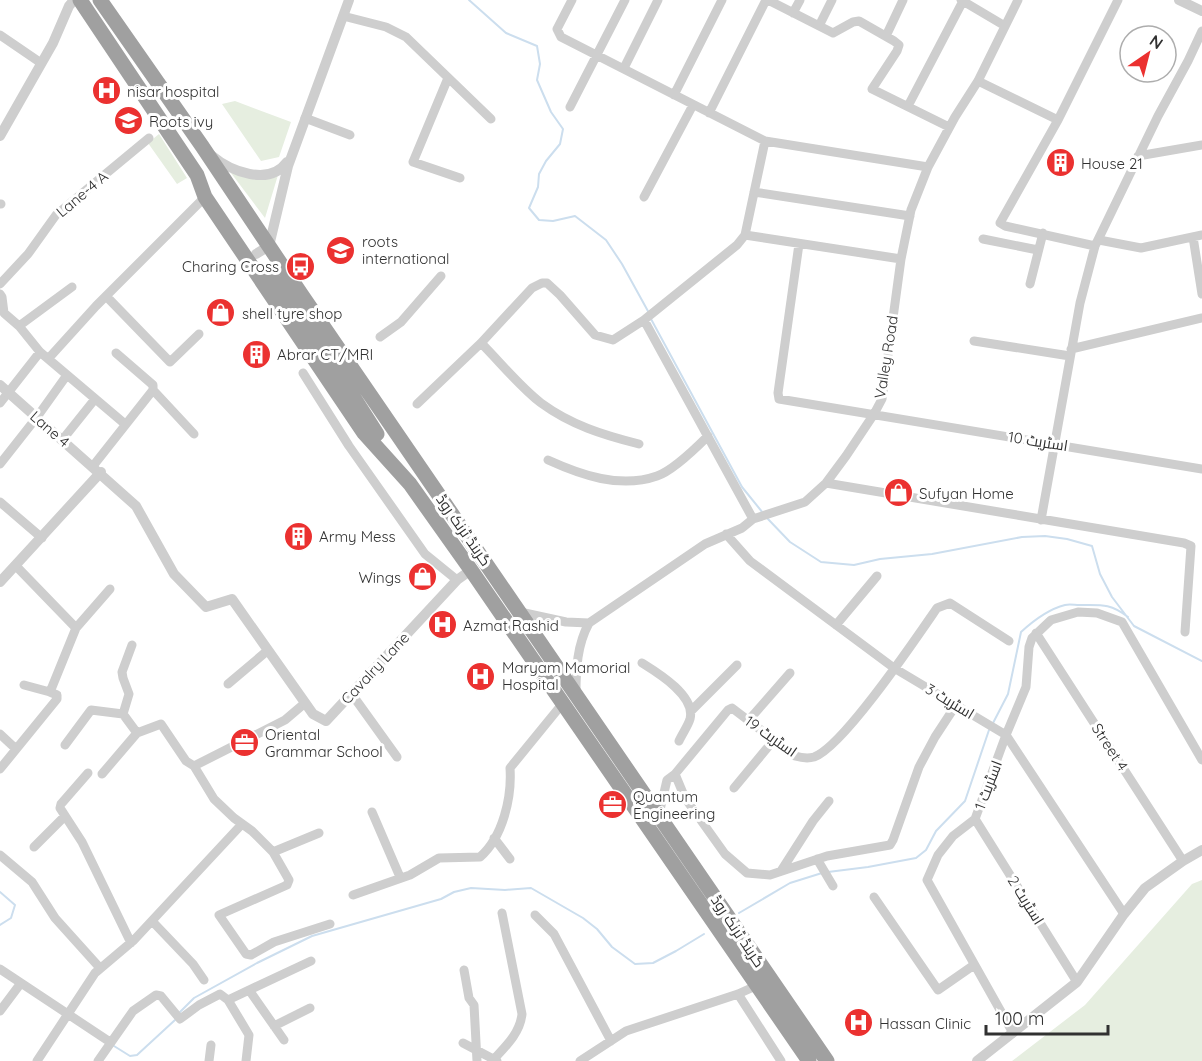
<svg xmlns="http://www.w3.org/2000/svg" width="1202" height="1061" viewBox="0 0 1202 1061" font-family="Quicksand,Cairo,sans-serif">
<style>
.green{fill:#e6eee0}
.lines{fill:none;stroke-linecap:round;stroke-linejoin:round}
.stream{stroke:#ccdeee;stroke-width:2}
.minor{stroke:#cecece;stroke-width:9}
.tertiary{stroke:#cecece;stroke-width:10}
.trunk{stroke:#a0a0a0;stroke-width:15}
.labels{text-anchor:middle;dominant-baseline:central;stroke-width:6;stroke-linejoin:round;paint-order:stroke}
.poi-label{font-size:15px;fill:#313131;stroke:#fff;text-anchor:start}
.street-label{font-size:15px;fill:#313131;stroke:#fff}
</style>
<rect width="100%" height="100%" fill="#fff"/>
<path class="green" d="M 235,101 L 291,122 L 279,157 L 261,161 L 222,104 Z
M 159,134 L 187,178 L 177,184 L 148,143 Z
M 231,173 L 278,175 L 265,218 Z
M 1202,880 L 1202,1061 L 1012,1061 L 1085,1005 L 1192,884 Z"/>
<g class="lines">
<path class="stream" d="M 469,0 L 506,33 L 537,46 L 540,64 L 537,80 L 551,112 L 563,129 L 560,144 L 546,161 L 539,174 L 538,187 L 529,208 L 539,220 L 553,221 L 575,216 L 606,240 L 622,264 L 649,313
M 651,319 L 742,487 L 763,513
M 767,518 L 790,542 L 821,562 L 854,565 L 880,559 L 932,554 L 1022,537 L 1045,536 L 1067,539 L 1092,546 L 1100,574 L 1112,597 L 1134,626 L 1202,661
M 992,725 L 1008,694 L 1021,632 C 1033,621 1049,609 1065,605 C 1069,604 1075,605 1079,605 C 1101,605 1110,603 1128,617
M 828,872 L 868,867 L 916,858 L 926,850 L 936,831 L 965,801 L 989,730
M 0,892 L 15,905 L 11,918 L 0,925
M 739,913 L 790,883 L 822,873
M 180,1012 L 194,998 L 257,963 L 312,936 L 441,899 L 454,892 L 471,888 L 505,890 L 531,888 L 583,918 L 597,929 L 612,947 L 635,964 L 653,963 L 676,951 L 704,934
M 114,1046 L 130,1056 L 137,1055 L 175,1020"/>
<path class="minor" d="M 572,0 L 557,29 L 561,37 L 765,141 L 928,167
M 768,0 L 833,33 L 853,22 L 859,21 L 894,41 L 899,45 L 897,51 L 872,89 L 949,127
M 961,0 L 1005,26
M 793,13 L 800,0
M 343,16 L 386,27 L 406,37 L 491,119
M 819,26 L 832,0
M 0,35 L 41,63
M 886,36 L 903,0
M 624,68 L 658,0
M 448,78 L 413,162 L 460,178
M 978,81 L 1058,120
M 674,95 L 722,0
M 908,106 L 963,1
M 570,107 L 625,0
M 709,113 L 766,0
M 305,118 L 350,135
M 1138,156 L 1202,145
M 754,192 L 910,216
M 644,197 L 693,105
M 0,204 L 1,204
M 745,235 L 901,259
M 1193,237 L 1202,294
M 983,239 L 1038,250
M 1099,240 L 1141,248 L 1202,235
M 799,244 L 778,393 L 779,399 L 1202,469
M 1095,246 L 1005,226 L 1000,223 L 1058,120 L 1118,0
M 0,284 L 28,254 L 56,215 L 149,138
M 1030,284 L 1043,233
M 0,294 L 2,297 L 4,313 L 19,326 L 40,352 L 125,424
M 106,296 L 170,362 L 199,334
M 644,320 L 753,519
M 19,326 L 72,287
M 380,337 L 401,322 L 441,276
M 974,341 L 1070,356
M 481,343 C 500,362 520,387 541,403 C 571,425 603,435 639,444
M 1071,349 L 1202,318
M 116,353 L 153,385 L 153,390 L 194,434
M 48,359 L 96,306 L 205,197
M 303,373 L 349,446 L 425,554 L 457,580
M 0,403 L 40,352
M 417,404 L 481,343 L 532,288 L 542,283 L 547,283 L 560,295 L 595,335 L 613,340 L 644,320 L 737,245 L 745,235 L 765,141
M 63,439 L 95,399
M 548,460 C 581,475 620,489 657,476 C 672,471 696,448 708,436
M 0,464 L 37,417 L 67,375
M 93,466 L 153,390
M 826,483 L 1184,543 L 1191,546 L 1185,632
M 0,502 L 42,538
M 1041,520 L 1080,303 L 1095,246 L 1158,116 L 1188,61 L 1202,31
M 726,534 L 750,561 L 894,668 L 1006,735 L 1124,914
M 520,612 L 566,622 L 589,623
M 836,625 L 877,576
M 76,628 L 110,589
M 1036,633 L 1183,861
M 132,645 L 122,672 L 123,678 L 129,694 L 123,714 L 137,733
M 642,663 C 658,673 696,696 690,719 C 688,726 682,734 679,741
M 228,684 L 267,651
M 24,685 L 50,692
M 351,693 L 397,757
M 576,693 C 576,669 577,645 589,623 L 705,544 L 742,528 L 753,519 L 805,502 L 826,483 L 846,456 L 874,414 L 882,399 L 901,259 L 911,210 L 928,167 L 955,117 L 978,81 L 1018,0
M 691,711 L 737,665
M 748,721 L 790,673
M 0,734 L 16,749
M 65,745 L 91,710 L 123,714
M 194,766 L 285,720 L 305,703
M 0,769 L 57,699 L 57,695 L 50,692 L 76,628 L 16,566
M 88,773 L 61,804 L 60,808 L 82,842 L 131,943
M 102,774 L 137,733 L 161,724 L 186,761 L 194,766 L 214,799 L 234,818 L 252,831 L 273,852 L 289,880 L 287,885 L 219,915 L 246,954 L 251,955 L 274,942 L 330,924
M 675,774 L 728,710 L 732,708 L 795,756 C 802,758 807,759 814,757 C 843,747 917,637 937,608 L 950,603 L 1009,641
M 734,788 L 773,741
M 372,812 L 400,877
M 659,814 L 667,780 L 675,774 L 685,798 L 725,854 L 747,873 L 770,875 L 827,856 L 890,845 L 893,840 L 919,767 L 935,737 L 956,705
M 975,819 L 1077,982
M 494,838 L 510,859
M 34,847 L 65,816
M 273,852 L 319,833
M 0,855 L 32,882 L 55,918 L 100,968
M 817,859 L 833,886
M 781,871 L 813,821 L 829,801
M 353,895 L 410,875 L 439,858 L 480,857 C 503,837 512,797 510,768 L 563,703
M 874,897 L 938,990 L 974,965
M 535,915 L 554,934 L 611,1041
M 152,921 L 193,964 L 204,980
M 0,969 L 110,1042
M 464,970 L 469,998 L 474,1005 L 477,1061
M 249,990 L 284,1040
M 738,994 L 781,1061
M 228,1000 L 311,961
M 0,1011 L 21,983
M 274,1026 L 310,1008
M 1013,1033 L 927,880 L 938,855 L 953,836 L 975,819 L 1006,735 L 1026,687 L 1029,647 L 1032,638 L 1051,620 L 1078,612 L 1097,613 L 1122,622 L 1202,760
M 463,1043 L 497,1061
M 494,1059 C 506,1046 520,1033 522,1014 L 502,913
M 37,1061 L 95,973 L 134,940 L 242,824
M 98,1061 L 133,1011 L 156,995 L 161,996 L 180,1019 L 199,1005 L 220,994 L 228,1000 L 249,1035 L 246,1061
M 209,1061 L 211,1045
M 580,1061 L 626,1031 L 738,994 L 758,985"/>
<path class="tertiary" d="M 1179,0 L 1202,11
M 0,136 L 53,43 L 69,6 L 74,0
M 211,155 C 230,171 269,187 287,162
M 256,254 L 269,246 L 288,166 L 349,0
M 0,385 L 136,506 L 174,574 L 206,607 L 232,599 L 313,714 L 326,721 L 457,580 L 471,570
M 0,582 L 101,472
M 977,1061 L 1077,982 L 1124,914 L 1145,888 L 1183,861 L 1202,850"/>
<path class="trunk" d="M 80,0 L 197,175 L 205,197 L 364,433 L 410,484 L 471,570 L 809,1061
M 100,0 L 202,146 L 301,294 L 827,1061
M 270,275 L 328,357 L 377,434"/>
</g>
<defs>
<symbol id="hospital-disc" viewBox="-11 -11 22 22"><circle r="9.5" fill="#eb3130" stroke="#fff"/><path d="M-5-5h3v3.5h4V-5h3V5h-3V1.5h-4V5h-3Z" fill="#fff"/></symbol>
<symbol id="school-disc" viewBox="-11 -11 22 22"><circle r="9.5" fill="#eb3130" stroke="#fff"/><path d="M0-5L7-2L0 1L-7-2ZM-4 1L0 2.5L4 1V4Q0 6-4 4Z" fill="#fff"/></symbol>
<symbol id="building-disc" viewBox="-11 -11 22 22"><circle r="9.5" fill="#eb3130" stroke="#fff"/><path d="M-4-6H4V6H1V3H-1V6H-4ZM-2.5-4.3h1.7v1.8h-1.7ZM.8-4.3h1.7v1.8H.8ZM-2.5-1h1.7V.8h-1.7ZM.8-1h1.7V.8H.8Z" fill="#fff"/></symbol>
<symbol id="bus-disc" viewBox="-11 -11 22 22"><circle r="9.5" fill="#eb3130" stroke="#fff"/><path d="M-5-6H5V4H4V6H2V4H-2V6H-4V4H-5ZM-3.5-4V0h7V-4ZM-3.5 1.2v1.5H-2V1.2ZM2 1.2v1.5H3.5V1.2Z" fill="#fff"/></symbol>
<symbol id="shop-disc" viewBox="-11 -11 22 22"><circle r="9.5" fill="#eb3130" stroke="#fff"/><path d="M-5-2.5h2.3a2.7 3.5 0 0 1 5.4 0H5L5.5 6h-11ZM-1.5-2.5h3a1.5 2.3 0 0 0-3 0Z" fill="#fff"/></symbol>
<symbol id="office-disc" viewBox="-11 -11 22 22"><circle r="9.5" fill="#eb3130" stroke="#fff"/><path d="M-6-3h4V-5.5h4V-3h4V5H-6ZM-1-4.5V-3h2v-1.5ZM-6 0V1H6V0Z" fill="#fff"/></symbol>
</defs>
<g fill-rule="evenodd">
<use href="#hospital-disc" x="90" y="74" width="33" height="33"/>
<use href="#school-disc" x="112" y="104" width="33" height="33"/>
<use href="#building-disc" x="1044" y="146" width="33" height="33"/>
<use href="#school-disc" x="324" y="234" width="33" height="33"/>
<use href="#bus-disc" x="284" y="250" width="33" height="33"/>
<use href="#shop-disc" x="204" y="296" width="33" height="33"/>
<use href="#building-disc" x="240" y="338" width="33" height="33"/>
<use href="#shop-disc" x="882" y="476" width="33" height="33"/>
<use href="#building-disc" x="282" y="520" width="33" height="33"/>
<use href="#shop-disc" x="406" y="560" width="33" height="33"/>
<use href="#hospital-disc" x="426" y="608" width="33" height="33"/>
<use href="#hospital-disc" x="464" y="660" width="33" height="33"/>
<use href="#office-disc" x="228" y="726" width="33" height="33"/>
<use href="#office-disc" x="596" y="788" width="33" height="33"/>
<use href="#hospital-disc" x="842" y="1006" width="33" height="33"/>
</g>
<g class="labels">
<g class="poi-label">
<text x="127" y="91">nisar hospital</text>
<text x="149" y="121">Roots ivy</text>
<text x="1081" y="163">House 21</text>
<text x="362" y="241">roots<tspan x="362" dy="17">international</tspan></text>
<text x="279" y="266" text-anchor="end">Charing Cross</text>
<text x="242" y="313">shell tyre shop</text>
<text x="277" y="354">Abrar CT/MRI</text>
<text x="919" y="493">Sufyan Home</text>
<text x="319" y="536">Army Mess</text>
<text x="401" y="577" text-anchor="end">Wings</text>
<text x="463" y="625">Azmat Rashid</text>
<text x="502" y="667">Maryam Mamorial<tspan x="502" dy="17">Hospital</tspan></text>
<text x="265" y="734">Oriental<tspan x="265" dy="17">Grammar School</tspan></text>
<text x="633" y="796">Quantum<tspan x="633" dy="17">Engineering</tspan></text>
<text x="879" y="1023">Hassan Clinic</text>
</g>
<g class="street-label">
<text transform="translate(82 194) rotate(-40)">Lane-4 A</text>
<text transform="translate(886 357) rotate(-81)">Valley Road</text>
<text transform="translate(50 429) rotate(41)">Lane 4</text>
<text transform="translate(1038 441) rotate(9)">اسٹریٹ 10</text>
<text transform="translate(464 530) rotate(55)">گرینڈ ٹرنک روڈ</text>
<text transform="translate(375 668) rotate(-47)">Cavalry Lane</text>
<text transform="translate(950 701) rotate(31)">اسٹریٹ 3</text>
<text transform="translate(771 736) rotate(35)">اسٹریٹ 19</text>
<text transform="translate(1110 747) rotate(57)">Street 4</text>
<text transform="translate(988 785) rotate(-69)">اسٹریٹ 1</text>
<text transform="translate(1026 900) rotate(58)">اسٹریٹ 2</text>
<text transform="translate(738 931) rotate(56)">گرینڈ ٹرنک روڈ</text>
</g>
</g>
<g transform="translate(1148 54) rotate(35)"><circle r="28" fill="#ffffff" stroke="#adadad" stroke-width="1.5"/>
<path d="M0-4.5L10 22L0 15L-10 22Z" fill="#eb3130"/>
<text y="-9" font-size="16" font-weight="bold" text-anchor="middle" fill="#313131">N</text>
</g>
<path d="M986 1025v9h122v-9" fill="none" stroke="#313131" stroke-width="3"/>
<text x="995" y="1025" font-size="18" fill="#313131" stroke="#ffffff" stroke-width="4.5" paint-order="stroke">100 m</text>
</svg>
